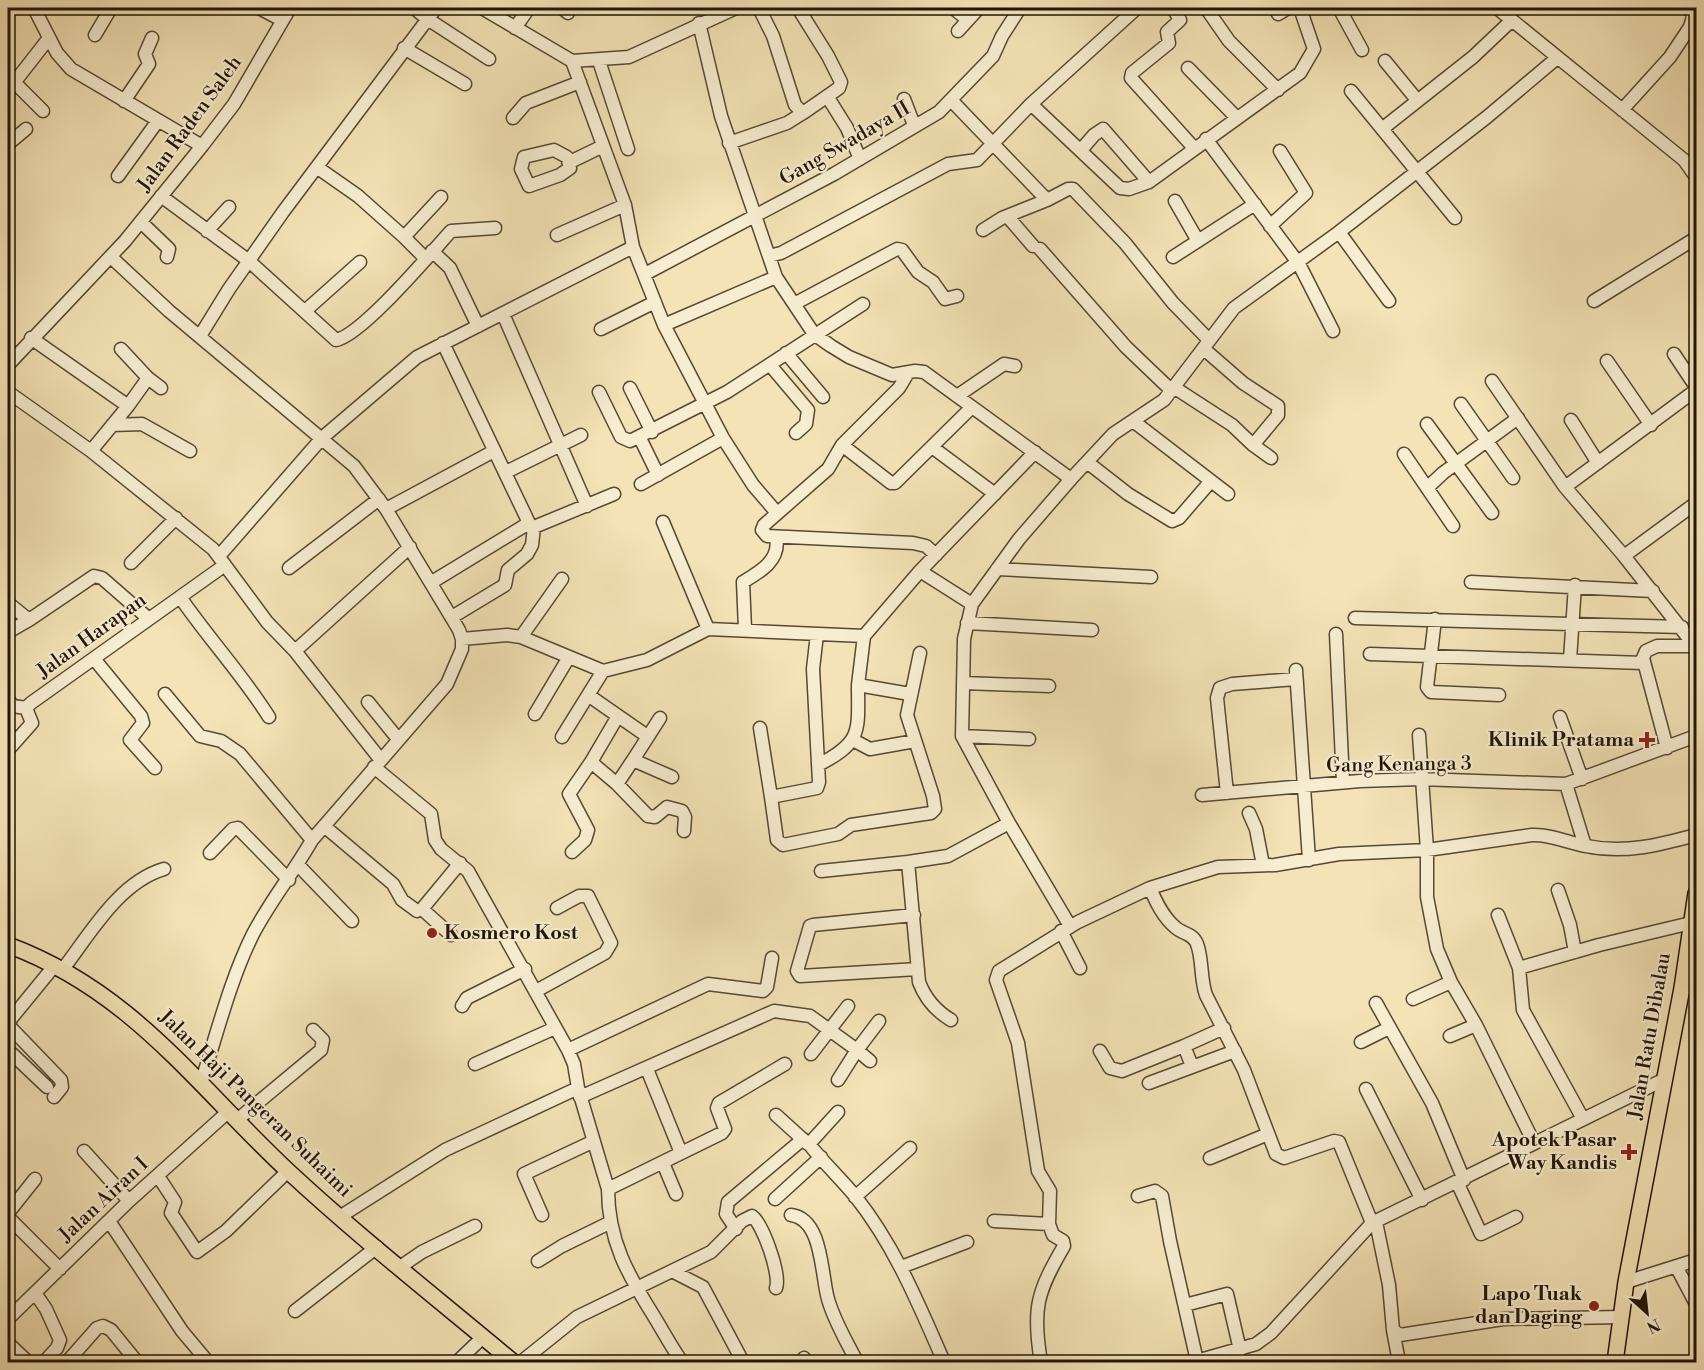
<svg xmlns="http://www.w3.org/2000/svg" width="1704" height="1370" viewBox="0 0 1704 1370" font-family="'Libre Bodoni',serif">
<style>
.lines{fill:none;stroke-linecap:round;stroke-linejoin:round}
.minor-casing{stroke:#564836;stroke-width:15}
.major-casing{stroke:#21140b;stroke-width:18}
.minor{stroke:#f7edd0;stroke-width:12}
.major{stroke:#f3e3b6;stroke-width:15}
.poi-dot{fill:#8f2418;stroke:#f7edd0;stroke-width:2}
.labels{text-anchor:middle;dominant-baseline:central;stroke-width:4.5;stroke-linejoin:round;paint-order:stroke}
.street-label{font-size:20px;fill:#21140b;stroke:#f7edd0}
.poi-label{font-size:20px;font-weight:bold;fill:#21140b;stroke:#f7edd0;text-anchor:end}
</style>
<rect width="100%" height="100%" fill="#f3e3b6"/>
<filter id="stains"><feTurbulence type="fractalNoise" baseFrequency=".00333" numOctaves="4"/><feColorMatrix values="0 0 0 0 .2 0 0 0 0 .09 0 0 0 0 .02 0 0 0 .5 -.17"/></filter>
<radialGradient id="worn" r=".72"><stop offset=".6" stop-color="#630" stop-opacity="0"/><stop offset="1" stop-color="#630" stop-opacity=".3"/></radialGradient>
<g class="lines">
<defs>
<path id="minor" d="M 34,8 L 57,53 L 71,69 L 202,146
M 259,8 L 282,20
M 414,8 L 426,18 L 489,59
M 482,8 L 572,61 L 625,205 L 633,247 L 664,325 L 723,438 L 753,485 L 777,513
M 562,8 L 568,13
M 798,8 L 828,56 L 841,82 L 839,88 L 803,113
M 953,8 L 968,20
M 1173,8 L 1180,20 L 1167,32 L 1169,43 L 1132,73 L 1131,78 L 1194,148
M 1206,8 L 1229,41 L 1278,90
M 1339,8 L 1362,50
M 1497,8 L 1684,160 L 1696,177
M 1278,14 L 1288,8
M 699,23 L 721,116 L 776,277 L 814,334 L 831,346 L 849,357 L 892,375 L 915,371 L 924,372 L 1071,479
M 515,28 L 529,8
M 958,31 L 979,8
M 95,35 L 111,8
M 404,48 L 465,84
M 572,61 L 629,57 L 736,8
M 599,61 L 628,149
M 1385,61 L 1417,100
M 1188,68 L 1237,118
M 17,79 L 16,84 L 43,111
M 8,82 L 17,79 L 49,38
M 1351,91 L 1455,218
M 827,96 L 847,128 L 860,159
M 904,99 L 914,125
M 951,100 L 1047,200 L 1068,189 L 1073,189 L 1125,243 L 1173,303 L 1209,340
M 124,101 L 149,64 L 145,54 L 152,38
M 1031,104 L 1120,188 L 1129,189 L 1149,182 L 1300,73 L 1314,49 L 1300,8
M 1622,110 L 1670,57 L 1690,27 L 1693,17 L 1690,8
M 513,118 L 526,103 L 580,82
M 1382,129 L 1473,57 L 1512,20
M 1206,139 L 1299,264 L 1333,331
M 729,143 L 787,123 L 803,113 L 795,105 L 773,36 L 759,8
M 8,144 L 26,129
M 554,150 L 567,157 L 570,168 L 560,175 L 529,186 L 521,169 L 524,157 Z
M 1081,150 L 1094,135 L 1103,129 L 1149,182
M 570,162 L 601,147
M 318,168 L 358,196 L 404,237 L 441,197
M 118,176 L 157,122
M 161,196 L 249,261 L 336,340 C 362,335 430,254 451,231 L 495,228
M 1175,201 L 1198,241
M 1008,217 L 1033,246
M 141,222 L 169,249 L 167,257
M 1270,226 L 1306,193 L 1280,151
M 983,230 L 1002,218 L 1047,200
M 207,231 L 229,207
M 1339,232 L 1389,301
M 557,235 L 625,205
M 404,237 L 426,259
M 1040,249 L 1126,347 L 1172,391
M 432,251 L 450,268 L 478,326
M 769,256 L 781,253 L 948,164 L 977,160 L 1031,104 L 1137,8
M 111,257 L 169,311 L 354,466 L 386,509 L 459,630 L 462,639 L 462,649 L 447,684 L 312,840 C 294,872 270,901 253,934 C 230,980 217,1034 201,1083
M 1173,257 L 1255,204
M 645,274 L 834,174 L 939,112 L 993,56 L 1002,36 L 1020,8
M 1594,301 L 1696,238
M 794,304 L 897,249 L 902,250 L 918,272 L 933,282 L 945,299 L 957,296
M 305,311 L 360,262
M 503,314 L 587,506
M 664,325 L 776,277
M 601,329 L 655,302
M 200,336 L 229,289 L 283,212 L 436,8
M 31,338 L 128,406 L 91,451
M 121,349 L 148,378
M 1204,349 L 1243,383 L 1278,406 L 1278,415 L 1253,445
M 786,353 L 823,397
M 1674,354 L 1696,387
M 1607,361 L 1651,425
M 8,365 L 125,241 L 202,146 L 234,104 L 290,8
M 770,365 L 808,410 L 806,424 L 796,433
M 908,373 L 899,388 L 842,445 L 828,469 L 764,525 L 762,530 L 767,536 L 913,543 L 926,546 L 936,555
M 1492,381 L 1565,487 L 1624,556 L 1694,645
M 630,388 L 652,432
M 1175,388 L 1232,425 L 1253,445 L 1271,458
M 8,392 L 91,451 L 213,549 L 267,622 L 295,651 L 380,759
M 599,392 L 621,437 L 630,441 L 727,392 L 863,304
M 957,396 L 1004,364 L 1015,366
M 1461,404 L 1513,478
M 128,406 L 148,378 L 161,388
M 1571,420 L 1598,463
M 1133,421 L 1228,494
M 1427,424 L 1492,513
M 112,425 L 142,424 L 190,451
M 640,438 L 658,475
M 842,445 L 891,483 L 895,483 L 972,407
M 932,447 L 995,494
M 1404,454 L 1453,526
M 1087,462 L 1128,494 L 1172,521 L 1179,518 L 1211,481
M 506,472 L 581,435
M 641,484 L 723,438
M 1565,487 L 1696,390
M 1427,488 L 1443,473 L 1518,418
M 386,509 L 494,451
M 663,522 L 708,629
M 219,556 L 322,438 L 417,357 L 633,247
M 1624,556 L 1696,503
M 131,563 L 176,518
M 289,568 L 379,499
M 997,569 L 1151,577
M 920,571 L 972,604
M 432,582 L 529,523 L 443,343
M 1471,582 L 1653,591
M 180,597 C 208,638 242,674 269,717
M 8,603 L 29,620 L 8,632
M 452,617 L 505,585 L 508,570 L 527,554 L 532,545 L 534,527 L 614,494
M 1355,618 L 1682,627
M 1435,619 L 1427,687 L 1431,692 L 1499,695
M 29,620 L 94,576 L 102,578 L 149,619
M 967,623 L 1092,630
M 745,629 L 743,582 C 760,572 781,560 776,537
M 1336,634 L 1343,782
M 521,637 L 562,579
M 462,639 L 507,635 L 521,637 L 603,671 L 647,660 L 708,629 L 864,636
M 295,651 L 410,547
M 1370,654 L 1643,663
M 95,660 L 141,716 L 143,723 L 130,740 L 155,768
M 1570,660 L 1575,585
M 1296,670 L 1309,860
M 963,683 L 1049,686
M 165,694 L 200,736 L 221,741 L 240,754 L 312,840
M 910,694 L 858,685 L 864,636 L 920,571 L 1035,452
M 588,695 L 647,736
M 8,699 L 13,706 L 26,708
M 368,702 L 398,739
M 535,714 L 569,657
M 618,716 L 591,762 L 617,784 L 633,760 L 672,777
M 1560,717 L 1582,779
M 760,728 L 771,797 L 817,788 L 819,782 L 813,669 L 817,634
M 1419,735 L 1427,850 L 1427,897 L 1437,949 L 1451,982 L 1476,1025 L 1534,1143
M 962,736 L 1029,739
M 562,737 L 603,671
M 853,740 L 870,749 L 915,741
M 1667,748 L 1643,658 L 1646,651 L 1657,646 L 1696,646
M 8,750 L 32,723 L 26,708 L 31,703 L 225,565
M 633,760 L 660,718
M 818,765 C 863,742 858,731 858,685
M 374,767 L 431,814 L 435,840 L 441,849 L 468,871 L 568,1050 L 574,1064 L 578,1088
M 617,784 L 648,816 L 655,817 L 667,807 L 682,811 L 685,817 L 684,831
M 1566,784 L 1585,846
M 1227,793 L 1217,698 L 1220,688 L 1232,684 L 1296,679
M 1202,795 L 1360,781 L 1420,779 L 1566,784 L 1696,736
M 771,797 L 777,840 L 783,845 L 838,834 L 851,825 L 931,813 L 935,809 L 933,796 L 907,715 L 920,653
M 1249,813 L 1256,829 L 1263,865
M 1009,823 L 1070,926
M 324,826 L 393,884 L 402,900 L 417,911
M 572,852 L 585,840 L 588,830 L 569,794 L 591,762
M 210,853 L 233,829 L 238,828 L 289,880
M 298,865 L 352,921
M 821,871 L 908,862
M 1150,888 C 1156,902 1163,917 1175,927 C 1182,934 1193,933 1197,944 C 1203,960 1200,978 1206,995 L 1244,1070 L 1276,1154 L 1284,1158 L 1334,1141 L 1339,1142 L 1372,1223
M 1558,890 L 1570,925 L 1575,952
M 914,915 L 813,925 L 810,926 L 797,971 L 800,976 L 918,969
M 1498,915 L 1519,968 L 1523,1010 L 1583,1119
M 1061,931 L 1080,968
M 451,935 L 422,909 L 460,863
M 1519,968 L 1599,945 L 1691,923
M 63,969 C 90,934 119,882 164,869
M 1682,988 L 1696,988
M 536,991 L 605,953 L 611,943 L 588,896 L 579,896 L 557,908
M 1413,999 L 1451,982
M 1376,1003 L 1432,1103 L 1464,1180
M 462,1006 L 467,998 L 525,969
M 951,1020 C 936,1011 925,998 919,982 L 908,862 L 948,856 L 1009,823 L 962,736 L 964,639 L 972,604 L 1019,539 L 1071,479 L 1113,434 L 1164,400 L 1234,308 L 1339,232 L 1487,117 L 1557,58
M 1450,1036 L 1476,1025
M 1361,1042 L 1389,1028
M 8,1050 L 47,1087
M 568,1050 L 708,984 L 763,991 L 767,987 L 772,958
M 1100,1051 L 1110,1068 L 1122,1071 L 1184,1046
M 811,1054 L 848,1006
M 475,1064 L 555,1028
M 1192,1066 L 1184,1046 L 1224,1028
M 647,1069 L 681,1153
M 838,1080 L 857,1050 L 870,1061
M 1149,1083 L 1235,1051
M 1366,1089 L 1422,1200
M 54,1097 L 62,1087 L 61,1080 L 10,1027 L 10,1020 L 55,965
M 580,1097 L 774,1011 L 810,1016 L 857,1050 L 879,1021
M 838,1112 L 809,1144 C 823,1162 840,1178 855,1196 C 895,1246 919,1305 944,1362
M 776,1115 L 808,1144
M 237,1120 L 321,1050 L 323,1040 L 313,1030
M 84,1151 L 129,1201
M 1210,1158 L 1268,1134
M 663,1163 L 676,1194
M 158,1176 L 175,1202 L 171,1213 L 197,1252 L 226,1231 L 288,1171
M 1458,1184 L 1481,1234 L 1516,1217
M 608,1189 C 608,1241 628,1275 655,1318 C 664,1333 672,1348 682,1362
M 1138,1196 L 1155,1191 L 1162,1196 L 1170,1241 L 1197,1361
M 855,1197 L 910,1148
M 775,1199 L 821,1157
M 8,1213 L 35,1179
M 542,1215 L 524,1174 L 592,1142
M 791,1215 C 823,1219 821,1275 828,1299 C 834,1321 847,1342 857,1362
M 341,1216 L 445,1150 L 578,1088 L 608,1189 L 722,1133 L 725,1129 L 717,1108 L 719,1103 L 785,1064
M 8,1217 L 60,1269
M 109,1221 L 182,1331 L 208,1362
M 994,1221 L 1049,1224
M 1376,1222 L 1389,1285 L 1393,1330 L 1400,1335 L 1503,1319 L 1622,1317
M 736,1229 L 726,1214 L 728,1202 L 803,1139
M 538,1261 L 562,1246 L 609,1223
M 400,1267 L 422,1252 L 475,1226
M 901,1267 L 967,1242
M 1677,1268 L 1696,1304
M 672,1271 L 703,1287 L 743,1362
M 1626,1282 L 1696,1260
M 35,1293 L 46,1309 L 60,1340 L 57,1348 L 44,1362
M 1185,1305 L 1227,1294 L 1240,1350
M 295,1311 L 377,1247
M 8,1319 L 129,1201 L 229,1111
M 1393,1330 L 1399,1362
M 8,1343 L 28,1362
M 804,1358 L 807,1362
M 67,1362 L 97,1328 L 103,1326 L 111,1330 L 137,1362
M 457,1362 L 483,1337
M 521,1362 L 577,1317 L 711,1252 L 742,1221 L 752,1216 C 763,1224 781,1275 776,1288
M 1041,1362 C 1032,1309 1037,1292 1064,1246 L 1063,1241 L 1053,1235 L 1049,1224 L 1050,1191 L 1038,1171 L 1018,1043 L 996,980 L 999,971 L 1078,922 L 1150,888 L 1218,867 L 1275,865 L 1339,854 L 1427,850 L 1532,835 C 1551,834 1568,843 1586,846 C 1625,854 1659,845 1696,835
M 1193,1362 L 1256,1344 L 1271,1333 L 1372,1223 L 1663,1080"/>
<path id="major" d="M 8,945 C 132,991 195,1084 288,1171 C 360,1238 438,1299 513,1362
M 1615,1362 L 1626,1282 L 1682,988 L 1696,893"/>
</defs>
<use href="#minor" class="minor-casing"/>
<use href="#major" class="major-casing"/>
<use href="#minor" class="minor"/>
<use href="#major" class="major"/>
</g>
<g class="poi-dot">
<path d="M1644 731h6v6h6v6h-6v6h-6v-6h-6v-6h6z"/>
<circle cx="432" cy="933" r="6"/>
<path d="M1626 1143h6v6h6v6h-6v6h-6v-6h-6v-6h6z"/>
<circle cx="1594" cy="1306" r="6"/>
</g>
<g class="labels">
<g class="street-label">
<text transform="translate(190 124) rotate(-54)">Jalan Raden Saleh</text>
<text transform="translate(845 144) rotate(-30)">Gang Swadaya II</text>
<text transform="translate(92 636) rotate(-36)">Jalan Harapan</text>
<text transform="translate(1399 765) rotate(-1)">Gang Kenanga 3</text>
<text transform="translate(1650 1036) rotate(-80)">Jalan Ratu Dibalau</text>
<text transform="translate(255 1104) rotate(44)">Jalan Haji Pangeran Suhaimi</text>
<text transform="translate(104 1200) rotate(-43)">Jalan Airan I</text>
</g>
<g class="poi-label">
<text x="1634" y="740">Klinik Pratama</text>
<text x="444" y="933" text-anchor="start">Kosmero Kost</text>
<text x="1617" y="1140">Apotek Pasar<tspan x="1617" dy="23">Way Kandis</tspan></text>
<text x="1582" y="1294">Lapo Tuak<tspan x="1582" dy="23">dan Daging</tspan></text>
</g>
</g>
<rect width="1704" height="1370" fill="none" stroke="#f3e3b6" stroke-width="30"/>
<rect x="9" y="9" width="1686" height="1352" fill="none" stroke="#21140b" stroke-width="3"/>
<rect x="15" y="15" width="1674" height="1340" fill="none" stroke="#21140b" stroke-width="1.5"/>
<g transform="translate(1647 1313) rotate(153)" stroke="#f7edd0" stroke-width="4.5" paint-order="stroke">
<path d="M0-4.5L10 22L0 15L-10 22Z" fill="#21140b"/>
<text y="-9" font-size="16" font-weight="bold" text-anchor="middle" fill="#21140b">N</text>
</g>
<rect width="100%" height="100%" filter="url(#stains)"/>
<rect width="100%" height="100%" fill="url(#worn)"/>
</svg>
